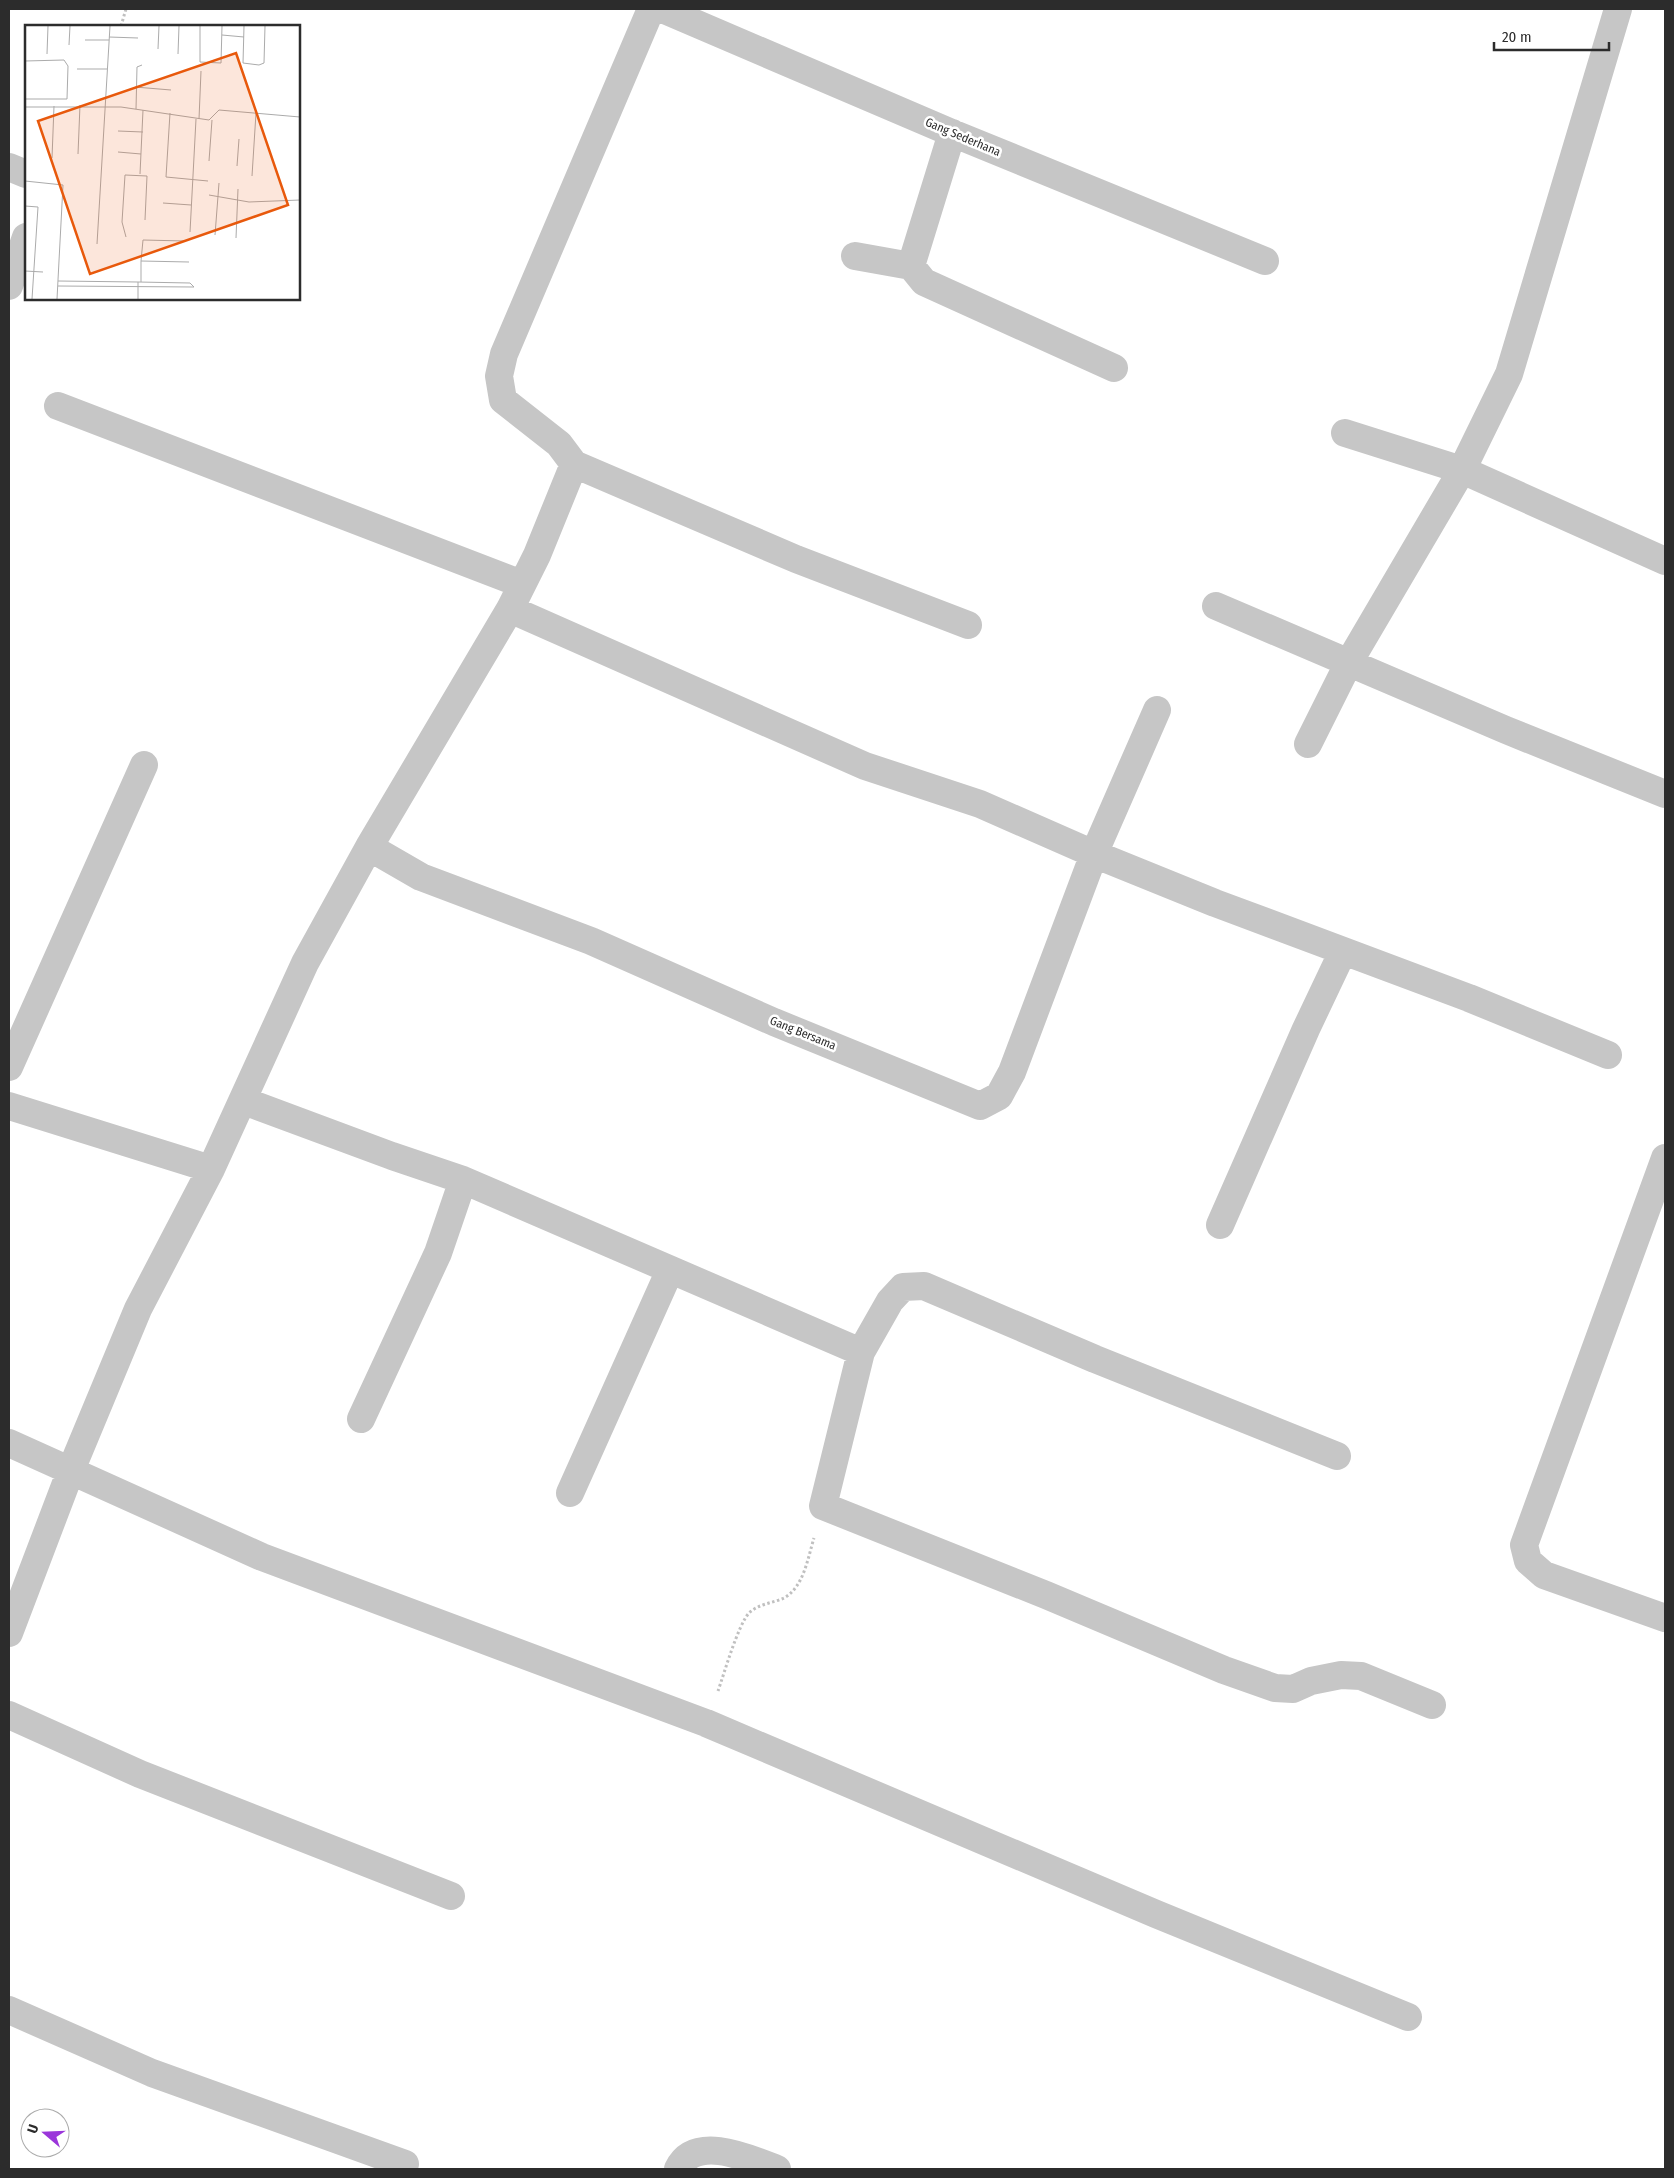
<svg xmlns="http://www.w3.org/2000/svg" width="1674" height="2178" viewBox="0 0 1674 2178" font-family="'Fira Sans Condensed',sans-serif">
<style>
.lines{fill:none;stroke-linecap:round;stroke-linejoin:round}
.path{stroke:#c0c0c0;stroke-width:3;stroke-dasharray:2.5 2.5;stroke-linecap:butt}
.street{stroke:#c6c6c6;stroke-width:28}
.labels{text-anchor:middle;dominant-baseline:central;stroke-width:5;stroke-linejoin:round;paint-order:stroke}
.street-label{font-size:12px;fill:#2c2c2c;stroke:#fff}
.inset-road{fill:none;stroke:#ababab;stroke-width:1}
.view{fill:#e8590c;fill-opacity:0.15;stroke:#e8590c;stroke-width:2.5}
.inset-edge{fill:none;stroke:#2c2c2c;stroke-width:2.5}
</style>
<rect width="100%" height="100%" fill="#fff"/>
<g class="lines">
<path class="path" d="M 121,26 L 126,9
M 718,1691 C 724,1674 738,1625 749,1613 C 758,1604 773,1603 784,1598 C 804,1587 808,1557 814,1538"/>
<path class="street" d="M 662,9 L 952,133 L 1265,261
M 9,167 L 26,174
M 855,256 L 911,266 L 924,282 L 1114,368
M 911,266 L 952,133
M 9,286 L 26,237
M 58,406 L 522,584
M 1345,433 L 1462,470 L 1665,561
M 574,464 L 796,559 L 968,625
M 1216,606 L 1506,730 L 1665,794
M 510,609 L 865,766 L 980,804 L 1094,854 L 1215,903 L 1469,998 L 1608,1055
M 1308,744 L 1348,664 L 1462,470 L 1509,374 L 1618,9
M 369,847 L 421,877 L 591,941 L 774,1022 L 980,1106 L 999,1096 L 1012,1072 L 1094,854 L 1157,710
M 9,1067 L 144,765
M 244,1101 L 392,1156 L 463,1180 L 861,1352
M 9,1106 L 211,1169
M 1665,1158 L 1524,1545 L 1528,1561 L 1544,1575 L 1665,1618
M 1220,1225 L 1306,1029 L 1343,951
M 361,1419 L 438,1253 L 463,1180
M 9,1443 L 262,1557 L 706,1723 L 1156,1914 L 1408,2017
M 1337,1456 L 1095,1359 L 924,1286 L 903,1287 L 890,1301 L 861,1352 L 823,1506 L 1046,1595 L 1224,1670 L 1275,1688 L 1293,1689 L 1311,1681 L 1341,1675 L 1361,1676 L 1432,1705
M 570,1493 L 670,1270
M 9,1633 L 71,1470 L 138,1309 L 211,1169 L 305,963 L 369,847 L 510,609 L 537,555 L 574,464 L 559,444 L 503,400 L 499,376 L 504,354 L 651,9
M 9,1715 L 140,1774 L 451,1896
M 9,2010 L 152,2073 L 405,2164
M 678,2169 C 695,2133 751,2159 777,2169"/>
</g>
<g class="labels">
<g class="street-label">
<text transform="translate(963 137) rotate(23)">Gang Sederhana</text>
<text transform="translate(803 1033) rotate(22)">Gang Bersama</text>
</g>
</g>
<g transform="translate(25 25)">
<rect width="275" height="275" fill="#fff"/>
<path class="inset-road" d="M 175,1 L 175,37 L 196,38 L 197,1M 219,1 L 218,38 L 234,40 L 239,38 L 240,1M 197,10 L 219,12M 84,12 L 113,13M 60,15 L 84,15M 44,20 L 45,1M 133,24 L 134,1M 22,29 L 23,1M 153,29 L 154,1M 0,36 L 39,35 L 43,41 L 42,74 L 0,74M 52,44 L 82,44M 110,62 L 146,65M 0,82 L 96,82 L 184,95 L 194,85 L 275,92M 111,84 L 112,42 L 117,40M 145,88 L 141,152 L 183,156M 174,94 L 176,46M 93,106 L 118,107M 93,127 L 116,129M 53,129 L 55,80M 27,133 L 29,81M 184,136 L 187,95M 212,141 L 214,114M 115,149 L 118,85M 227,151 L 231,88M 0,156 L 38,160 L 32,274M 184,170 L 224,177 L 275,175M 138,178 L 166,180M 0,181 L 13,182 L 7,274M 165,207 L 171,94M 190,210 L 194,158M 101,212 L 97,197 L 100,150 L 122,151 L 120,195M 211,213 L 213,164M 72,219 L 85,1M 116,236 L 118,215 L 160,216M 0,246 L 18,247M 33,256 L 113,257 L 113,274M 116,257 L 116,236 L 164,237M 33,261 L 169,262 L 165,258 L 113,257"/>
<path class="view" d="M 211,28 L 263,180 L 65,249 L 13,96 Z"/>
<rect width="275" height="275" class="inset-edge"/>
</g>
<rect width="1674" height="2178" fill="none" stroke="#2c2c2c" stroke-width="20"/>
<g transform="translate(45 2133) rotate(289)"><circle r="24" fill="#ffffff" stroke="#ababab"/>
<path d="M0-4L9 19L0 12L-9 19Z" fill="#9b36da"/>
<text y="-8" font-size="14" font-weight="bold" text-anchor="middle" fill="#2c2c2c">U</text>
</g>
<path d="M1494 42v8h115v-8" fill="none" stroke="#2c2c2c" stroke-width="2.5"/>
<text x="1502" y="42" font-size="15" fill="#2c2c2c" stroke="#ffffff" stroke-width="4" paint-order="stroke">20 m</text>
</svg>
